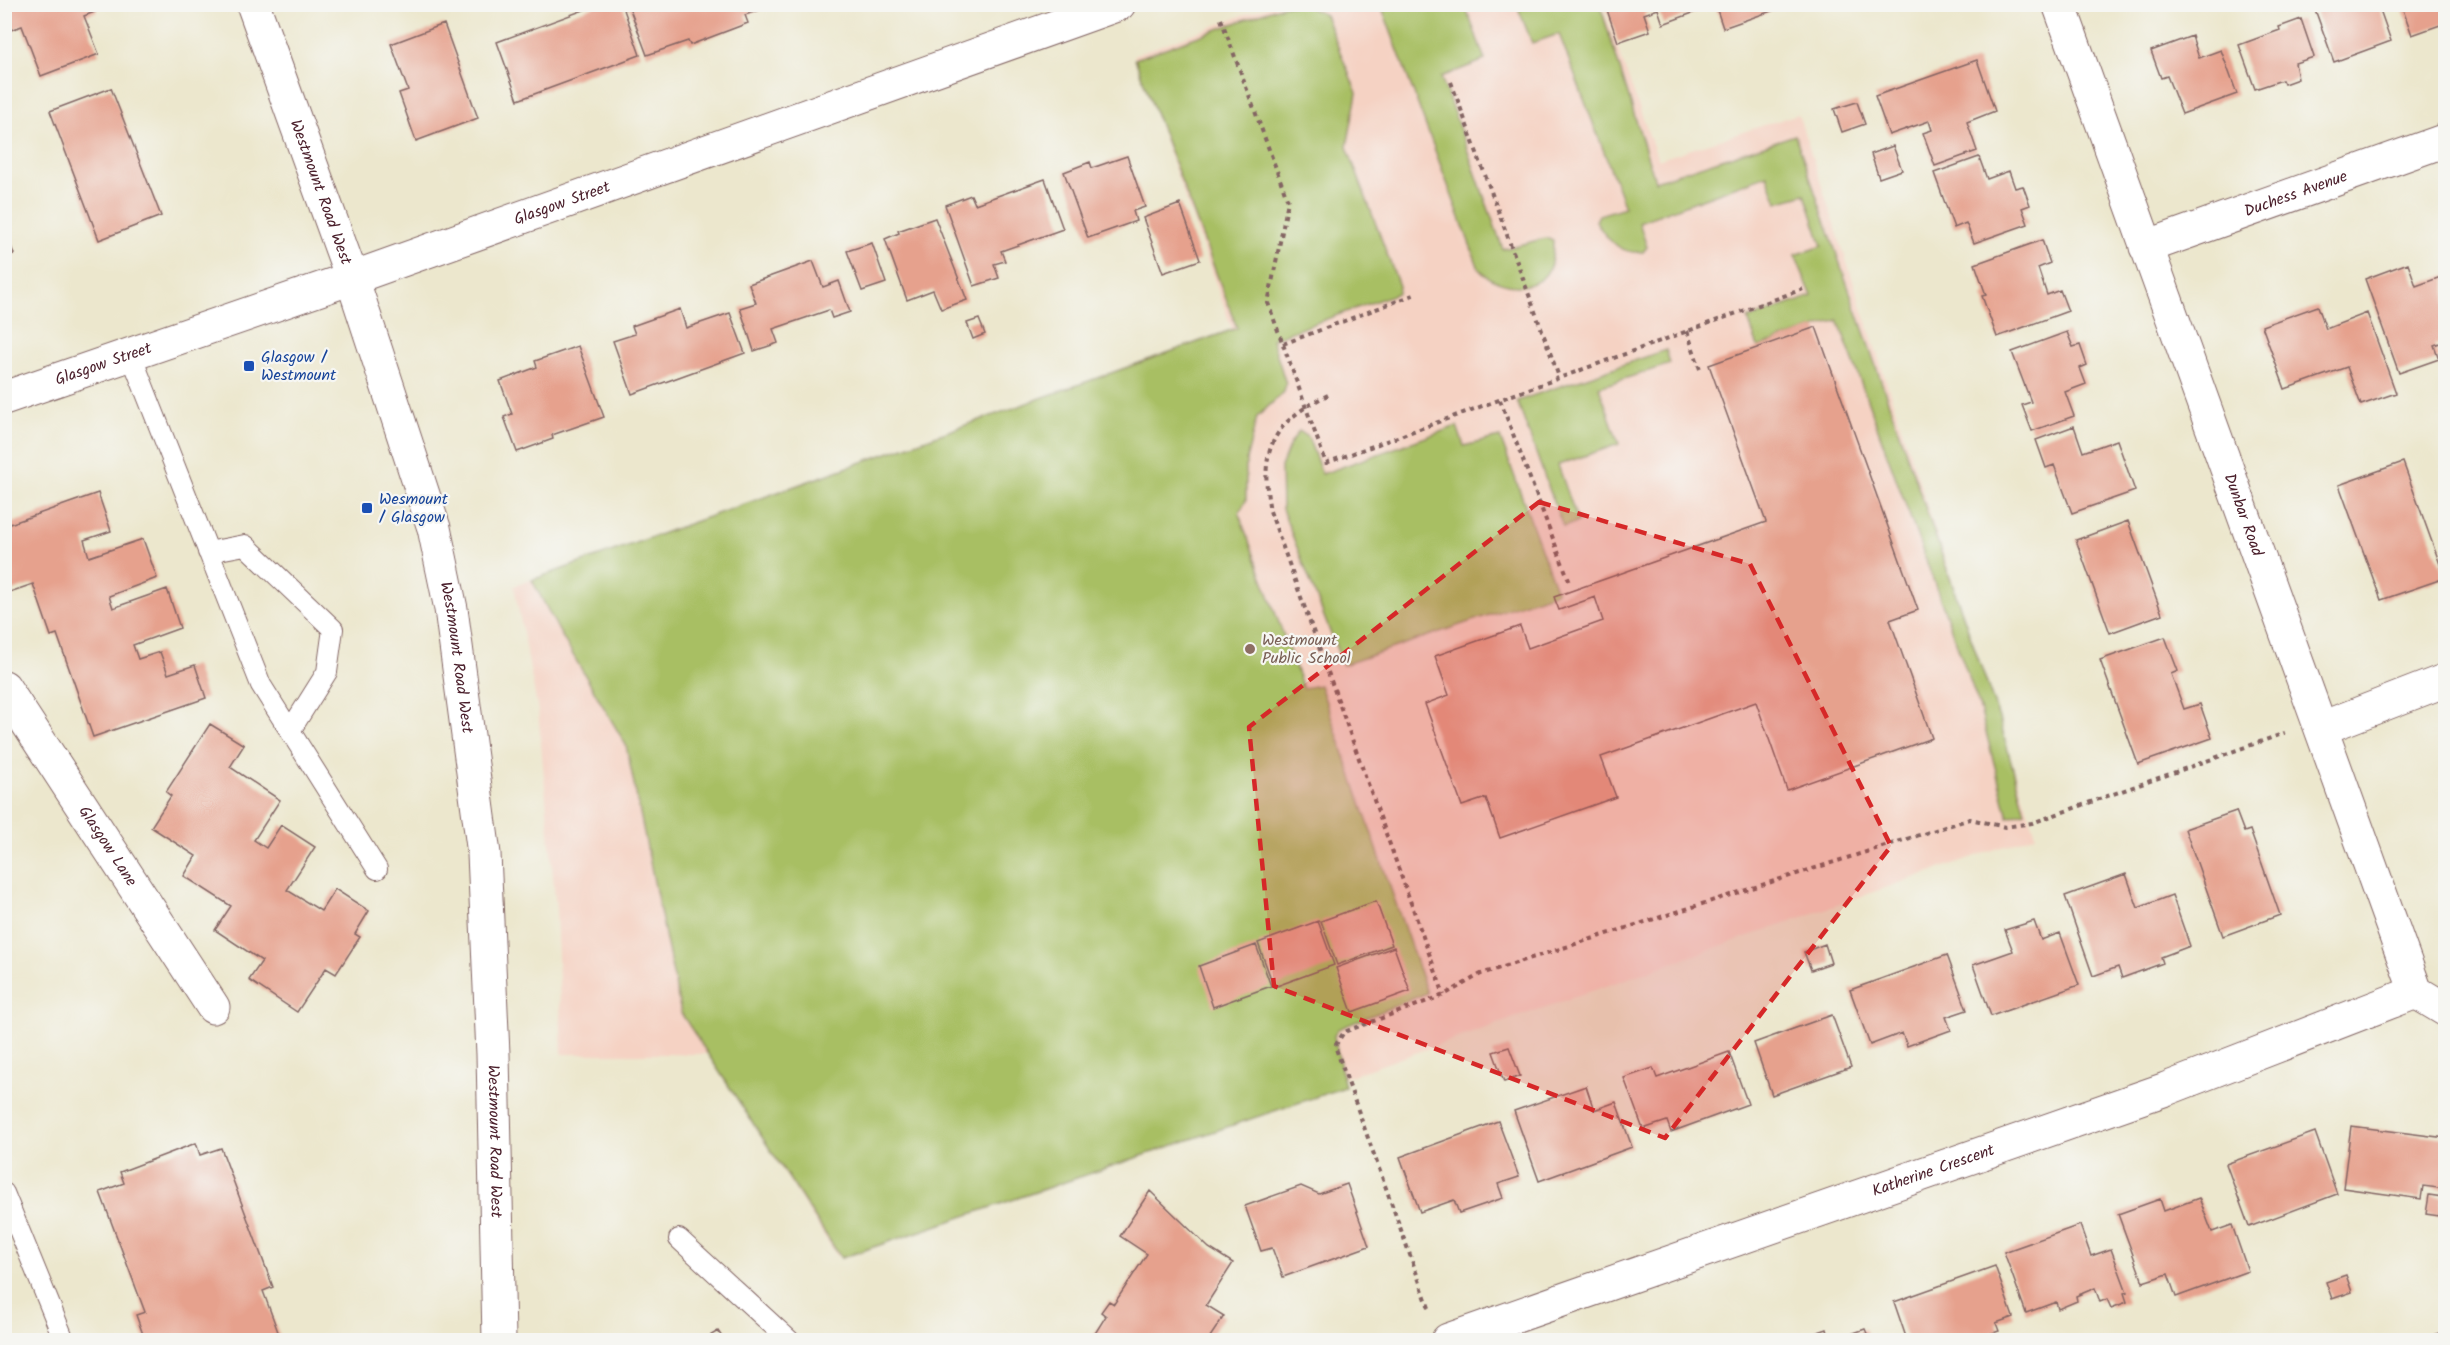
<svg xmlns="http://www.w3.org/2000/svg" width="2450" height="1345" viewBox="0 0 2450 1345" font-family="Kalam,sans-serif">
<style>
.built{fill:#f5d2c3}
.green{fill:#a8bf64;stroke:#796f48;stroke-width:1.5}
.building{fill:#e6a18d}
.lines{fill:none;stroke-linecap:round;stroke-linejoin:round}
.service-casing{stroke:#836564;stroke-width:22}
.minor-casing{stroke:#836564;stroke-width:35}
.tertiary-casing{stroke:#836564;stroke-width:35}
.secondary-casing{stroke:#836564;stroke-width:35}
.path{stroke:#836564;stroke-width:4;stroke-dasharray:4.5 4.5;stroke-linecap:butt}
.service{stroke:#fff;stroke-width:20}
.minor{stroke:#fff;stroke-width:33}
.tertiary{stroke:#fff;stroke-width:33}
.secondary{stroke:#fff;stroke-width:33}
.marked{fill:#d62828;fill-opacity:0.2;stroke:#d62828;stroke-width:4.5;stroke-dasharray:12 8;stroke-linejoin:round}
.transit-dot{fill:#1a4fb4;stroke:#f6f6f2;stroke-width:2}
.education-dot{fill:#8d6e63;stroke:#f6f6f2;stroke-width:2}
.labels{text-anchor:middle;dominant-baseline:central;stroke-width:4.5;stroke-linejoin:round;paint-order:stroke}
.street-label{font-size:16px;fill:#4a1f2b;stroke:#f6f6f2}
.transit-label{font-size:16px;fill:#164399;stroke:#f6f6f2;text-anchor:start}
.education-label{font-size:16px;fill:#785e54;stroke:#f6f6f2;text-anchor:start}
</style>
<rect width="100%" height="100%" fill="#f6f6f2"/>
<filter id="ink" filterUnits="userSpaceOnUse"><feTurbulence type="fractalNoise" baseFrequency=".0167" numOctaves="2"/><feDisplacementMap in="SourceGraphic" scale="12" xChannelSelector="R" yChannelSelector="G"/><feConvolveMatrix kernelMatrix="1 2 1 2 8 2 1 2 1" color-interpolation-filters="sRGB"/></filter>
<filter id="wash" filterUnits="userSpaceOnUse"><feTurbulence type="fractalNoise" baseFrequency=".008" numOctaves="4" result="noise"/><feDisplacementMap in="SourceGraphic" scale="24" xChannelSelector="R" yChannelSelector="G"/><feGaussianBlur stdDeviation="1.35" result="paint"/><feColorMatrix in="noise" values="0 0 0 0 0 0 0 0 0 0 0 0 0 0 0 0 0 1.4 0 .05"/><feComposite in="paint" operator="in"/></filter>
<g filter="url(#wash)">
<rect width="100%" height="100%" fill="#ece7cd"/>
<path class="built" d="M 1272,5 L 1602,5 L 1658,160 L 1798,114 L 2036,835 L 837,1256 L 709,1054 L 562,1054 L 556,909 L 538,711 L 514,586 L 1232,329 L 1134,55 Z"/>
<path class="green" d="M 1285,5 L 1305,5 L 1325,15 L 1357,93 L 1347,147 L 1399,286 L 1398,293 L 1272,339 L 1286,384 L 1284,392 L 1257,417 L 1246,460 L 1246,500 L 1239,514 L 1303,688 L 1320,685 L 1427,993 L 1338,1029 L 1334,1036 L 1345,1087 L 841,1258 L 681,1013 L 626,745 L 560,633 L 532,580 L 1237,328 L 1135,59 Z
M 1381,5 L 1465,5 L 1485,60 L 1441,77 L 1503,249 L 1546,238 L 1553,241 C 1553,250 1553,261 1549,269 C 1536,295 1494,288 1479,269 Z
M 1517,5 L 1600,5 L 1655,181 L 1795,135 L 1999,718 L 2025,812 L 2008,817 L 1979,705 L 1838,320 L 1758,347 L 1748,319 L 1812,296 L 1795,255 L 1822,246 L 1805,194 L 1777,202 L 1767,175 L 1639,222 L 1647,247 L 1643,252 C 1621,255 1606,239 1596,221 L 1599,215 L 1625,207 L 1559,34 L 1532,43 Z
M 1666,350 L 1670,364 L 1599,387 L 1619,444 L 1558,465 L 1578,522 L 1563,527 L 1517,401 Z
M 1457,426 L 1464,446 L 1500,437 L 1557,592 L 1343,665 L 1282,509 L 1281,467 L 1290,444 L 1299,431 L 1308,437 L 1322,474 Z"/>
<g id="blocks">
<path class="building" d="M 4,4 L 94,4 L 97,11 L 84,16 L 99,54 L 41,76 L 22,26 L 8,31 L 4,23 Z
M 600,4 L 622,4 L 640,55 L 518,100 L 497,42 Z
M 628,4 L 765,4 L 766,8 L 745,15 L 748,23 L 690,45 L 688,41 L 647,55 Z
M 1605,4 L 1696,4 L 1698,11 L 1663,24 L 1658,9 L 1644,14 L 1650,31 L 1618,42 Z
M 1715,4 L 1779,4 L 1780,8 L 1723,28 Z
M 2313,4 L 2378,4 L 2391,41 L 2334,62 Z
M 2401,4 L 2446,4 L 2446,23 L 2412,35 Z
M 2301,19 L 2314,57 L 2295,63 L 2298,79 L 2284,84 L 2282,80 L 2255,89 L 2239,45 L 2280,30 L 2279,27 Z
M 444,24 L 478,118 L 416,141 L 399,93 L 408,90 L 391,44 Z
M 2192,36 L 2199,58 L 2221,50 L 2237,94 L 2182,114 L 2167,76 L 2161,78 L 2151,51 Z
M 1977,60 L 1995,111 L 1967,122 L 1977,151 L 1935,166 L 1923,133 L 1932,130 L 1929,121 L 1889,135 L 1875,96 Z
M 111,88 L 161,216 L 99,240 L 50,111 Z
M 1857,102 L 1865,124 L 1842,132 L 1834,109 Z
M 1893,146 L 1902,170 L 1879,178 L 1871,154 Z
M 1127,156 L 1145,207 L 1133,211 L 1136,221 L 1088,238 L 1064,172 L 1090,162 L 1092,168 Z
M 1979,157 L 1987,179 L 2009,171 L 2015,188 L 2023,186 L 2030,205 L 2022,208 L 2028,224 L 1974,243 L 1966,223 L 1954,228 L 1934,173 Z
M 1045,179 L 1063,229 L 1001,251 L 1005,261 L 994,264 L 999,278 L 974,286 L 945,205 L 971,195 L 975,204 Z
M 1180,204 L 1200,260 L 1163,273 L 1143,218 Z
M 935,218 L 967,300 L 941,309 L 933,290 L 907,300 L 885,239 L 899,233 L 898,231 Z
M 4,228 L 14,254 L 4,257 Z
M 2042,240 L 2050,263 L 2038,268 L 2047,295 L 2060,290 L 2068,311 L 1997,337 L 1982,296 L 1986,295 L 1975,264 Z
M 872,243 L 886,283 L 862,291 L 847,251 Z
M 813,261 L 823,287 L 839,281 L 850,312 L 832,318 L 829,310 L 773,329 L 778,343 L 754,351 L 740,308 L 756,303 L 749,284 Z
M 2408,263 L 2416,286 L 2446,275 L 2446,341 L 2434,345 L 2439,359 L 2399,373 L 2365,279 Z
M 2318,306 L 2326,329 L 2367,313 L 2396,393 L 2361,405 L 2347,367 L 2285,389 L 2262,326 Z
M 680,309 L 686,328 L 730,313 L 745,353 L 632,394 L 613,341 L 635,334 L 632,326 Z
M 979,319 L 985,334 L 973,339 L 967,323 Z
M 1816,327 L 1918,610 L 1890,620 L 1932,738 L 1787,790 L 1756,702 L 1601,757 L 1616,797 L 1500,838 L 1486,798 L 1462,806 L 1425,704 L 1449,695 L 1435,656 L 1520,626 L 1528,648 L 1603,621 L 1595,597 L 1559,610 L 1554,597 L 1766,522 L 1709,365 Z
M 2067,332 L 2073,347 L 2080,345 L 2087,365 L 2080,368 L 2086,384 L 2065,392 L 2074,416 L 2032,431 L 2022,405 L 2031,402 L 2012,352 Z
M 578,346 L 604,417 L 552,435 L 553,439 L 517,452 L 504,417 L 512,414 L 500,381 L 537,367 L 535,361 Z
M 2074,426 L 2083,452 L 2117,440 L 2135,491 L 2072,513 L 2054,465 L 2046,468 L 2036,440 Z
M 2403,462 L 2445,578 L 2381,600 L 2339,485 Z
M 98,493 L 111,531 L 84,540 L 89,557 L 143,539 L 157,578 L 109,596 L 113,608 L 167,589 L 180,628 L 133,645 L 138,659 L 160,652 L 168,674 L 195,665 L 206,698 L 93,737 L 57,634 L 51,636 L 33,584 L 4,594 L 4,526 Z
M 2128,521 L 2162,614 L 2110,633 L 2076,540 Z
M 2165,637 L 2178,671 L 2171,674 L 2184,709 L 2200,704 L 2212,738 L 2138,764 L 2100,660 Z
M 210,724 L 244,745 L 230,767 L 280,800 L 254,840 L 266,848 L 281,825 L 315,847 L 287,890 L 321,911 L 335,889 L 369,911 L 355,934 L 360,937 L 336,974 L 326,968 L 297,1012 L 249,980 L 262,961 L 215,930 L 231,906 L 184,876 L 196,856 L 151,827 L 171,796 L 166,792 Z
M 2236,811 L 2244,832 L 2250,830 L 2280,915 L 2223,936 L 2185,829 Z
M 2126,874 L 2138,908 L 2172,895 L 2190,946 L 2161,957 L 2163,963 L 2122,978 L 2118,967 L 2093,976 L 2065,896 Z
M 1376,901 L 1392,945 L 1337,965 L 1321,921 Z
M 1318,921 L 1334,965 L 1274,987 L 1258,943 Z
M 2034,921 L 2041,940 L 2060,933 L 2079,985 L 1991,1016 L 1973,965 L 2013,951 L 2005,930 Z
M 1825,944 L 1831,963 L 1811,970 L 1804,952 Z
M 1256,945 L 1271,986 L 1213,1007 L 1199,966 Z
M 1394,947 L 1410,991 L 1352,1012 L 1336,968 Z
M 1947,955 L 1967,1010 L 1946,1017 L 1951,1030 L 1907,1046 L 1902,1033 L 1870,1045 L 1850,990 Z
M 1832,1015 L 1851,1067 L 1772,1095 L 1754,1043 Z
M 1509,1047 L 1520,1076 L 1504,1082 L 1493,1052 Z
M 1729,1052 L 1748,1104 L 1671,1132 L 1667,1121 L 1643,1129 L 1624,1078 L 1653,1068 L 1657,1078 Z
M 1586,1086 L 1594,1110 L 1616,1102 L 1632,1147 L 1539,1181 L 1514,1111 Z
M 1498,1121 L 1519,1177 L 1498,1184 L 1503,1198 L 1459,1213 L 1454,1200 L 1420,1212 L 1400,1157 Z
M 2351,1126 L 2446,1138 L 2446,1189 L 2423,1186 L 2421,1199 L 2343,1188 Z
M 2315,1132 L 2337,1194 L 2249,1227 L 2226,1164 Z
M 196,1143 L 200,1155 L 221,1148 L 273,1287 L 263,1291 L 281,1340 L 145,1340 L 136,1315 L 145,1312 L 100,1192 L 124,1183 L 120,1172 Z
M 1347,1184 L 1369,1246 L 1283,1277 L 1272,1248 L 1261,1251 L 1245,1206 L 1301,1186 L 1319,1194 Z
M 1150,1191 L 1209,1248 L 1233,1263 L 1206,1305 L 1224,1316 L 1208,1340 L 1102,1340 L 1094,1335 L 1106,1316 L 1101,1312 L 1109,1301 L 1114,1304 L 1147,1254 L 1120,1236 Z
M 2429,1195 L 2442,1197 L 2439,1216 L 2426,1214 Z
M 2199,1198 L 2212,1232 L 2232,1225 L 2248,1271 L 2176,1297 L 2168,1274 L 2143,1282 L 2118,1214 L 2160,1199 L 2164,1211 Z
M 2080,1225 L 2091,1256 L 2111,1249 L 2127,1292 L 2124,1293 L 2127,1302 L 2111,1308 L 2107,1299 L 2100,1302 L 2095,1288 L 2076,1296 L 2077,1301 L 2058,1309 L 2056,1302 L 2026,1313 L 2004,1252 Z
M 1995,1266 L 2013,1317 L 1996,1323 L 1999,1331 L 1971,1340 L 1907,1340 L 1894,1302 Z
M 2346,1275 L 2352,1292 L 2332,1299 L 2326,1282 Z
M 1827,1329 L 1830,1340 L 1795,1340 Z
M 1865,1329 L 1870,1340 L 1834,1340 Z
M 718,1331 L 724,1340 L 703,1340 Z
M 2446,1331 L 2446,1340 L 2429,1340 L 2428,1337 Z"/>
</g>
</g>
<g filter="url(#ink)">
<use href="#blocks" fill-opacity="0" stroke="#836564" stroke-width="1.5"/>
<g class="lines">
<defs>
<path id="service" d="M 131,355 L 261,685 L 377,869
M 208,552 L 245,545 L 333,629 L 327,672 L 290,731
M 4,1193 L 64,1340
M 679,1239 L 789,1340"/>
<g id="minor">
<path id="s1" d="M 2059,4 L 2416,992 L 2446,1010"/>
<path id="s2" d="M 2146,247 L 2446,140"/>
<path id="s3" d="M 4,687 L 213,1007"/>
<path d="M 2322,728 L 2446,680"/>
<path id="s4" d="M 1448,1340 L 2166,1089 L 2416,992"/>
</g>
<g id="tertiary">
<path id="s5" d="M 4,398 L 352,278 L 1119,4"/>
</g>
<g id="secondary">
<path id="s6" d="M 253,4 L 352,278 L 434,528 L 451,609 L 484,854 L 493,1054 L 499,1340"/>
</g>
</defs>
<use href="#service" class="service-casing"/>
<use href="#minor" class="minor-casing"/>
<use href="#tertiary" class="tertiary-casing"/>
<use href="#secondary" class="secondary-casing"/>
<path class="path" d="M 1221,19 L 1288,201 L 1268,303 L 1326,463 L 1803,289
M 1451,82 L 1559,377
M 1687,331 L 1700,369
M 1283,344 L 1416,294
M 1328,395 C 1272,422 1259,450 1270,511 L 1444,995
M 1500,400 L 1570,583
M 1429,1308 L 1335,1046 L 1344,1032 L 1444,995 L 1481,974 L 1970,819 L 2005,827 L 2032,823 L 2285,733"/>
<use href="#service" class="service"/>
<use href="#minor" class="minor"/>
<use href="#tertiary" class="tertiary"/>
<use href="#secondary" class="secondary"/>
</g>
</g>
<path class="marked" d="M 1539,502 L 1750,564 L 1891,846 L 1665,1138 L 1274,986 L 1249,727 Z"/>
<g class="transit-dot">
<rect x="243" y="360" width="12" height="12" rx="3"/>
<rect x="361" y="502" width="12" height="12" rx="3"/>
</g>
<circle class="education-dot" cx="1250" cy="649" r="6"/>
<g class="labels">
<g class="street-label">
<text stroke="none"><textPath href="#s6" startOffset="200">Westmount Road West</textPath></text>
<text stroke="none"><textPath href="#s2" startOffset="159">Duchess Avenue</textPath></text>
<text stroke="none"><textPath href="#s5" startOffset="591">Glasgow Street</textPath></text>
<text stroke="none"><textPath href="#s5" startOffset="105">Glasgow Street</textPath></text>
<text stroke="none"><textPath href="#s1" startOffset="543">Dunbar Road</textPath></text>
<text stroke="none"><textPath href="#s6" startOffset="686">Westmount Road West</textPath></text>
<text stroke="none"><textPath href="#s3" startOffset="190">Glasgow Lane</textPath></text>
<text stroke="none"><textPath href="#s6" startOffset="1172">Westmount Road West</textPath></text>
<text stroke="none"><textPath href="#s4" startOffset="514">Katherine Crescent</textPath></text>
</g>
<g class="transit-label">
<text x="261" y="357">Glasgow /<tspan x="261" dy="18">Westmount</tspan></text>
<text x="379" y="499">Wesmount<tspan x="379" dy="18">/ Glasgow</tspan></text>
</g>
<g class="education-label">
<text x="1262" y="640">Westmount<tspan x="1262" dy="18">Public School</tspan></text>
</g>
</g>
<rect width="2450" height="1345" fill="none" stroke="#f6f6f2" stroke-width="24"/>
</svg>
